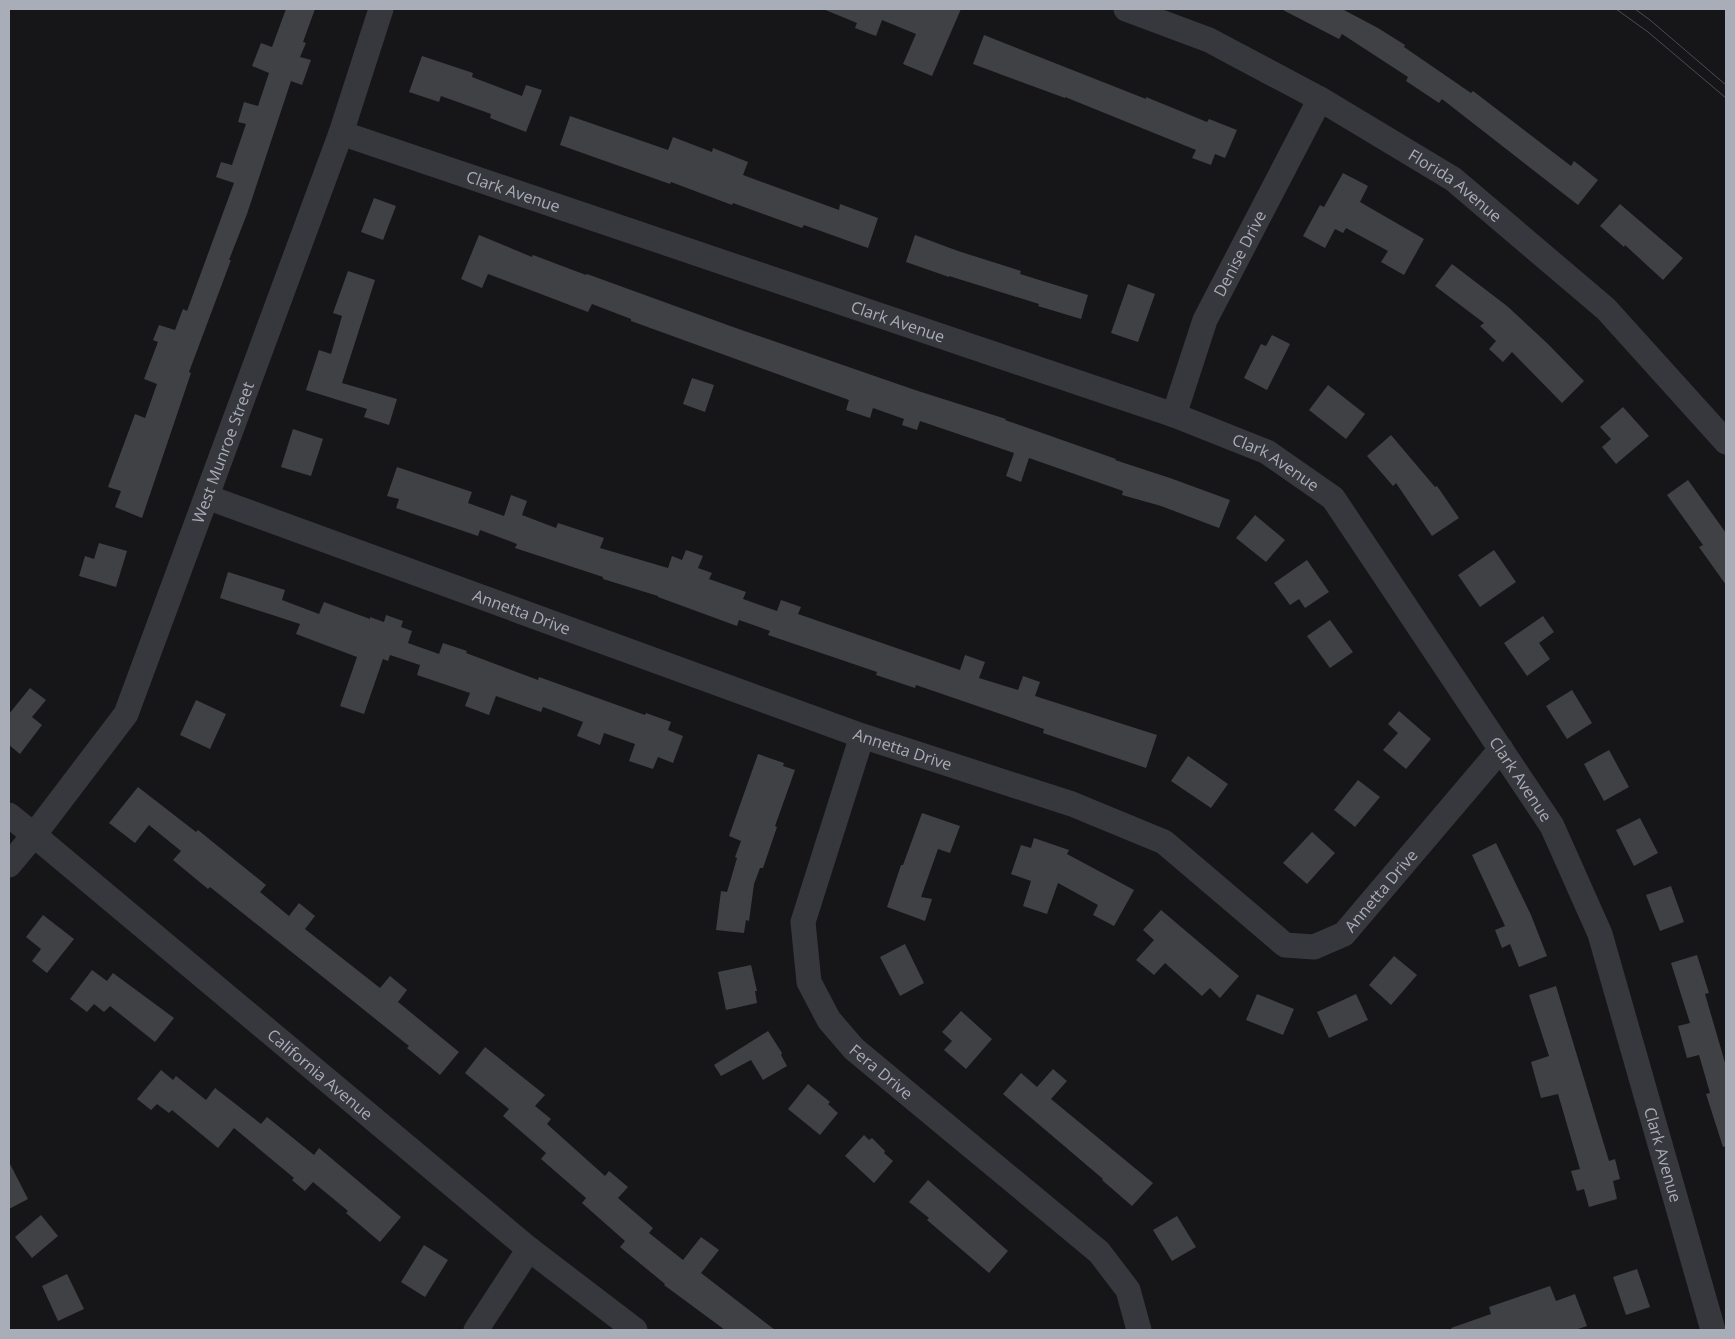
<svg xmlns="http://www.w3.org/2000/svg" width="1735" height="1339" viewBox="0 0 1735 1339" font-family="'Open Sans',sans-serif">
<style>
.building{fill:#404145}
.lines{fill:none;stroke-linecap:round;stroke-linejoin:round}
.minor{stroke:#37383d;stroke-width:25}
.tram{stroke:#4a4c52;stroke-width:1}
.labels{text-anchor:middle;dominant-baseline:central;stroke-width:5;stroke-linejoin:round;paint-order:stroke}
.street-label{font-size:16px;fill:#a8adb8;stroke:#111113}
</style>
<rect width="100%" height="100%" fill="#161618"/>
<path class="building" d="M 286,9 L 315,9 L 303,42 L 306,43 L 300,57 L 311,60 L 302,85 L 291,81 L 247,214 L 229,260 L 231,260 L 189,372 L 191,373 L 142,518 L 115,507 L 121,491 L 108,487 L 135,414 L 145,418 L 157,384 L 144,379 L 158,342 L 153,340 L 159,325 L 175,330 L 183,309 L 187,311 L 234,183 L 216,177 L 221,162 L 232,165 L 246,124 L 238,122 L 244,102 L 258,106 L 269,73 L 252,66 L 261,43 L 272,47 Z
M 823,9 L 961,9 L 932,76 L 903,64 L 916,34 L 882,20 L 876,36 L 855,28 L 857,23 Z
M 1281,9 L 1342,9 L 1378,28 L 1405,45 L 1404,47 L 1471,93 L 1473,91 L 1571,166 L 1574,161 L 1598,180 L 1578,205 L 1442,99 L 1439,103 L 1406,81 L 1408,77 L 1342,34 L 1339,39 Z
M 984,35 L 1146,99 L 1146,97 L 1207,122 L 1209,119 L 1237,130 L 1225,158 L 1215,154 L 1211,165 L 1192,158 L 1196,150 L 1065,97 L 1065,98 L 973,64 Z
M 422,56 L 473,73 L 472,77 L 522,96 L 526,85 L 542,90 L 526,132 L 490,118 L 491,114 L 441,96 L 439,102 L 409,92 Z
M 570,116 L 668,150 L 673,137 L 712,152 L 713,148 L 748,162 L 743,175 L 839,210 L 840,204 L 878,218 L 868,248 L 804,225 L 802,228 L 733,203 L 732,205 L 671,182 L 670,184 L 560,145 Z
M 1343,173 L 1368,186 L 1360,202 L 1424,239 L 1404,275 L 1381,262 L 1388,251 L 1346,228 L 1343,233 L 1335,229 L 1325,248 L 1303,236 L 1320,205 L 1324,207 Z
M 374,198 L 396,206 L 383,240 L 361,232 Z
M 1620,204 L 1683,258 L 1663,280 L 1625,245 L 1624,247 L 1600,226 Z
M 479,235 L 532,257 L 533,255 L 586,275 L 587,274 L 733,327 L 915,390 L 1006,419 L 1005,420 L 1116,459 L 1115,460 L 1170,478 L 1230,500 L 1219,528 L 1161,506 L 1122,495 L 1123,491 L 1029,458 L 1021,482 L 1006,476 L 1014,453 L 920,421 L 917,430 L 902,425 L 904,419 L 873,408 L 870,418 L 846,410 L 849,400 L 631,321 L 631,319 L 592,304 L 588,312 L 488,274 L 482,288 L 461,279 Z
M 915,235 L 958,251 L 1021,271 L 1020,274 L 1088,295 L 1081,319 L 1038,306 L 1039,304 L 949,276 L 949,277 L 906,262 Z
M 1452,264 L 1507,306 L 1548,344 L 1584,381 L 1562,403 L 1512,352 L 1503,362 L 1489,349 L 1496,341 L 1480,326 L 1484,323 L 1435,286 Z
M 348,271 L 375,280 L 342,383 L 397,399 L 389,425 L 364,417 L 367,409 L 306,390 L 319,350 L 331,354 L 342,316 L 333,313 Z
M 1128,284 L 1155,294 L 1138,342 L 1111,333 Z
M 1272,335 L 1290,344 L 1267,390 L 1244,378 L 1261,344 L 1266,346 Z
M 692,378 L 714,385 L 705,412 L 683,404 Z
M 1328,385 L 1365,414 L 1346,439 L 1309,410 Z
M 1623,407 L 1649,436 L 1616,464 L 1602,447 L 1611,439 L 1600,427 Z
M 293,429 L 323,439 L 311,476 L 281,467 Z
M 1391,435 L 1435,487 L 1437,486 L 1459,518 L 1432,536 L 1396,483 L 1393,486 L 1367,456 Z
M 397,467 L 472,492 L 468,503 L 504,516 L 511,495 L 527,501 L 522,515 L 556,528 L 558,523 L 604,538 L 600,548 L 668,568 L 672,556 L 682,560 L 686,550 L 703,556 L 698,568 L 712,573 L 709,579 L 746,592 L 743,599 L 777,611 L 781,600 L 801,607 L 798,614 L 960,670 L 965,655 L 985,662 L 979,678 L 1018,690 L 1023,676 L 1040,682 L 1035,696 L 1157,735 L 1146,768 L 1043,733 L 1044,729 L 916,685 L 915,688 L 876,675 L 877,672 L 768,635 L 770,631 L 739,620 L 737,626 L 658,597 L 658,596 L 603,579 L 603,577 L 515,548 L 517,544 L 480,530 L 478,536 L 396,508 L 399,499 L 387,496 Z
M 1688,480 L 1726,533 L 1726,585 L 1699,547 L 1703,545 L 1667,495 Z
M 1255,515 L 1285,540 L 1266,562 L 1236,538 Z
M 99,543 L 127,551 L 116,587 L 79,576 L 85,556 L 94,559 Z
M 1494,550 L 1516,582 L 1480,607 L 1458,575 Z
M 1307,560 L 1329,592 L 1305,608 L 1299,599 L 1290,605 L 1274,583 Z
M 228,572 L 285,590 L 282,600 L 319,614 L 324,602 L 370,619 L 370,617 L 384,622 L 386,615 L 403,621 L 401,627 L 412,631 L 408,643 L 439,654 L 443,643 L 467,651 L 466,653 L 538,680 L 539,677 L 645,715 L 646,713 L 671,722 L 668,730 L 683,736 L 673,763 L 658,757 L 653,769 L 629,761 L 635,744 L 604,733 L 600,745 L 577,736 L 583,722 L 543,707 L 541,712 L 496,696 L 489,715 L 465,706 L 470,693 L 417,675 L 420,665 L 390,655 L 388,661 L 383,659 L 364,714 L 340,706 L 357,657 L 296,634 L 300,624 L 220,598 Z
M 1543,616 L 1554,632 L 1539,643 L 1550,659 L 1527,676 L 1504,643 Z
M 1330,620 L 1353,652 L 1330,668 L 1307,636 Z
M 30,688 L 46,700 L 32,717 L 42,725 L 20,754 L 9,745 L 9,714 Z
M 1572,690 L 1592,723 L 1567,739 L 1546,706 Z
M 196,700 L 226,714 L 210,749 L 180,735 Z
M 1399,711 L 1431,739 L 1406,769 L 1383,750 L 1398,733 L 1388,724 Z
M 1609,750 L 1629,787 L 1604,801 L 1584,764 Z
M 758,754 L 784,763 L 783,766 L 795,770 L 775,826 L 777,827 L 763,868 L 760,868 L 754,884 L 749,921 L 746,920 L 744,933 L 716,930 L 721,891 L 727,892 L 737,858 L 735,857 L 741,841 L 729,836 Z
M 1188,756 L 1228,784 L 1211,808 L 1171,781 Z
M 1358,780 L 1380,797 L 1355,827 L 1334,810 Z
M 138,787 L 196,832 L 198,830 L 266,885 L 260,892 L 289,916 L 299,903 L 315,916 L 305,929 L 380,988 L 390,976 L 407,990 L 398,1002 L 459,1052 L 440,1075 L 407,1048 L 409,1046 L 348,997 L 210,887 L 208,889 L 173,860 L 181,851 L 149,825 L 135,843 L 109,823 Z
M 922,813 L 960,826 L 950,853 L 938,849 L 921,897 L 932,899 L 925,921 L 887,907 L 901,865 L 903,865 Z
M 1640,818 L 1658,853 L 1634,866 L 1616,830 Z
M 1312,832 L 1335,853 L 1307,884 L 1283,863 Z
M 1034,838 L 1069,850 L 1067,854 L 1134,890 L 1114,926 L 1093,915 L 1098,905 L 1058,883 L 1047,914 L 1023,906 L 1031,881 L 1011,874 L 1021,845 L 1031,848 Z
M 1496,843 L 1531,915 L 1547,956 L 1519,967 L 1510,944 L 1502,948 L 1495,930 L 1505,926 L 1472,855 Z
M 1671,886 L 1684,922 L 1660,931 L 1646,895 Z
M 1161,910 L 1239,976 L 1220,998 L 1210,988 L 1202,996 L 1165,963 L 1154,975 L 1136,960 L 1154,940 L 1143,930 Z
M 43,915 L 74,939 L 47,973 L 32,961 L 41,949 L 26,937 Z
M 905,944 L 924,983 L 900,996 L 880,957 Z
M 1697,955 L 1709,993 L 1705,994 L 1726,1066 L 1726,1146 L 1723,1147 L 1706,1094 L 1710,1093 L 1699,1055 L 1687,1058 L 1678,1026 L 1690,1023 L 1671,963 Z
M 1394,956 L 1417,975 L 1391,1005 L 1369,985 Z
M 751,965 L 757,991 L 755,991 L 757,1003 L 726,1010 L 718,972 Z
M 92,970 L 107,981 L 113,973 L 174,1018 L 155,1042 L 110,1006 L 104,1012 L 94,1004 L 87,1012 L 70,999 Z
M 1556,986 L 1609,1161 L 1615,1159 L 1620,1179 L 1613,1181 L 1617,1199 L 1589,1207 L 1584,1189 L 1577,1191 L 1571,1171 L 1580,1169 L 1558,1094 L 1541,1098 L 1531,1062 L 1549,1056 L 1529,995 Z
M 1257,994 L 1294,1009 L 1283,1035 L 1246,1020 Z
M 1356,994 L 1368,1020 L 1329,1038 L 1317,1012 Z
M 961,1011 L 992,1039 L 966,1069 L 944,1050 L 952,1041 L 942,1032 Z
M 768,1031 L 782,1053 L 781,1055 L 787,1066 L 763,1080 L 751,1060 L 721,1076 L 714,1065 Z
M 485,1047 L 545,1095 L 535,1106 L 551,1119 L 547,1124 L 605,1176 L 609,1171 L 628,1187 L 618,1198 L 653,1228 L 649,1233 L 683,1260 L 701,1237 L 719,1250 L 701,1273 L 775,1330 L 725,1330 L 664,1285 L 665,1284 L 620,1247 L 625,1241 L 582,1203 L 586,1198 L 541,1159 L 546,1153 L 503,1116 L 509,1109 L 465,1073 Z
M 1053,1069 L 1067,1081 L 1051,1099 L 1153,1183 L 1132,1206 L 1102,1180 L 1103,1179 L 1003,1094 L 1021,1073 L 1037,1087 Z
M 161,1070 L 173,1080 L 176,1076 L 206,1100 L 215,1088 L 261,1124 L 267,1117 L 314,1155 L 319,1148 L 401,1217 L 380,1242 L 346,1213 L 348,1211 L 313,1182 L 305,1191 L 292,1180 L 294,1178 L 234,1128 L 218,1148 L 172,1110 L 169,1113 L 157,1104 L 151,1110 L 137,1099 Z
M 808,1084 L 830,1102 L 828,1104 L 838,1113 L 820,1135 L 788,1109 Z
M 864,1135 L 869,1140 L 872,1138 L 885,1151 L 884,1153 L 893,1161 L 874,1183 L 845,1156 Z
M 9,1162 L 28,1199 L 9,1209 Z
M 928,1180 L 1008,1251 L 989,1273 L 927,1220 L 929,1218 L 909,1202 Z
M 41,1215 L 58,1236 L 32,1258 L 15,1237 Z
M 1177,1216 L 1196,1247 L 1172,1261 L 1153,1230 Z
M 424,1245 L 448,1260 L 425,1297 L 401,1282 Z
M 1637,1269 L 1650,1307 L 1626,1315 L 1613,1277 Z
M 67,1274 L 84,1309 L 58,1321 L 42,1286 Z
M 1550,1286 L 1556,1301 L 1575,1294 L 1587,1326 L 1575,1330 L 1452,1330 L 1451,1328 L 1491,1314 L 1489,1307 Z"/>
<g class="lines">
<g class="minor">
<path id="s1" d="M 1126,9 L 1209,40 L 1320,99 L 1453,179 L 1606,309 L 1726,442"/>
<path id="s2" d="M 341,133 L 1174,415 L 1267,452 L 1333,498 L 1552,826 L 1600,934 L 1713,1330"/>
<path id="s3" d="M 1174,415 L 1205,320 L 1320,99"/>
<path id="s4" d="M 207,497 L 862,736 L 1072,804 L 1164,842 L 1285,945 L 1314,947 L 1344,934 L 1501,749"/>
<path id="s5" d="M 862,736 L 803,922 L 809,982 L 829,1020 L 854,1049 L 1099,1252 L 1128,1290 L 1139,1330"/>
<path id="s6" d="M 9,815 L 34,835 L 529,1249 L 635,1330"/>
<path id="s7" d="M 9,865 L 34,835 L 126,714 L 341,133 L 381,9"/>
<path d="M 476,1330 L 529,1249"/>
</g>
<path class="tram" d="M 1616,9 L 1648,32 L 1726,98
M 1635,9 L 1650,20 L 1726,85"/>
</g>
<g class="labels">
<g class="street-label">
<text stroke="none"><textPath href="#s1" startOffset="375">Florida Avenue</textPath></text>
<text stroke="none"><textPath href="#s2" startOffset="182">Clark Avenue</textPath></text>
<text stroke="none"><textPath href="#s3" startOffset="175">Denise Drive</textPath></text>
<text stroke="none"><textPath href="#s2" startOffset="588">Clark Avenue</textPath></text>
<text stroke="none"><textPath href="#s7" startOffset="470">West Munroe Street</textPath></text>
<text stroke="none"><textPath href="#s2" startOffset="992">Clark Avenue</textPath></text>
<text stroke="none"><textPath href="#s4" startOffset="335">Annetta Drive</textPath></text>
<text stroke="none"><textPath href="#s4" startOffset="740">Annetta Drive</textPath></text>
<text stroke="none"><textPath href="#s2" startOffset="1398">Clark Avenue</textPath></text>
<text stroke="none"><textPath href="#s4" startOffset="1295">Annetta Drive</textPath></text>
<text stroke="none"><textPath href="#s5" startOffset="372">Fera Drive</textPath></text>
<text stroke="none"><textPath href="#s6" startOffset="405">California Avenue</textPath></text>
<text stroke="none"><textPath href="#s2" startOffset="1802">Clark Avenue</textPath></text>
</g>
</g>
<rect width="1735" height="1339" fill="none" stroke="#a8adb8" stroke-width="20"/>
</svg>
